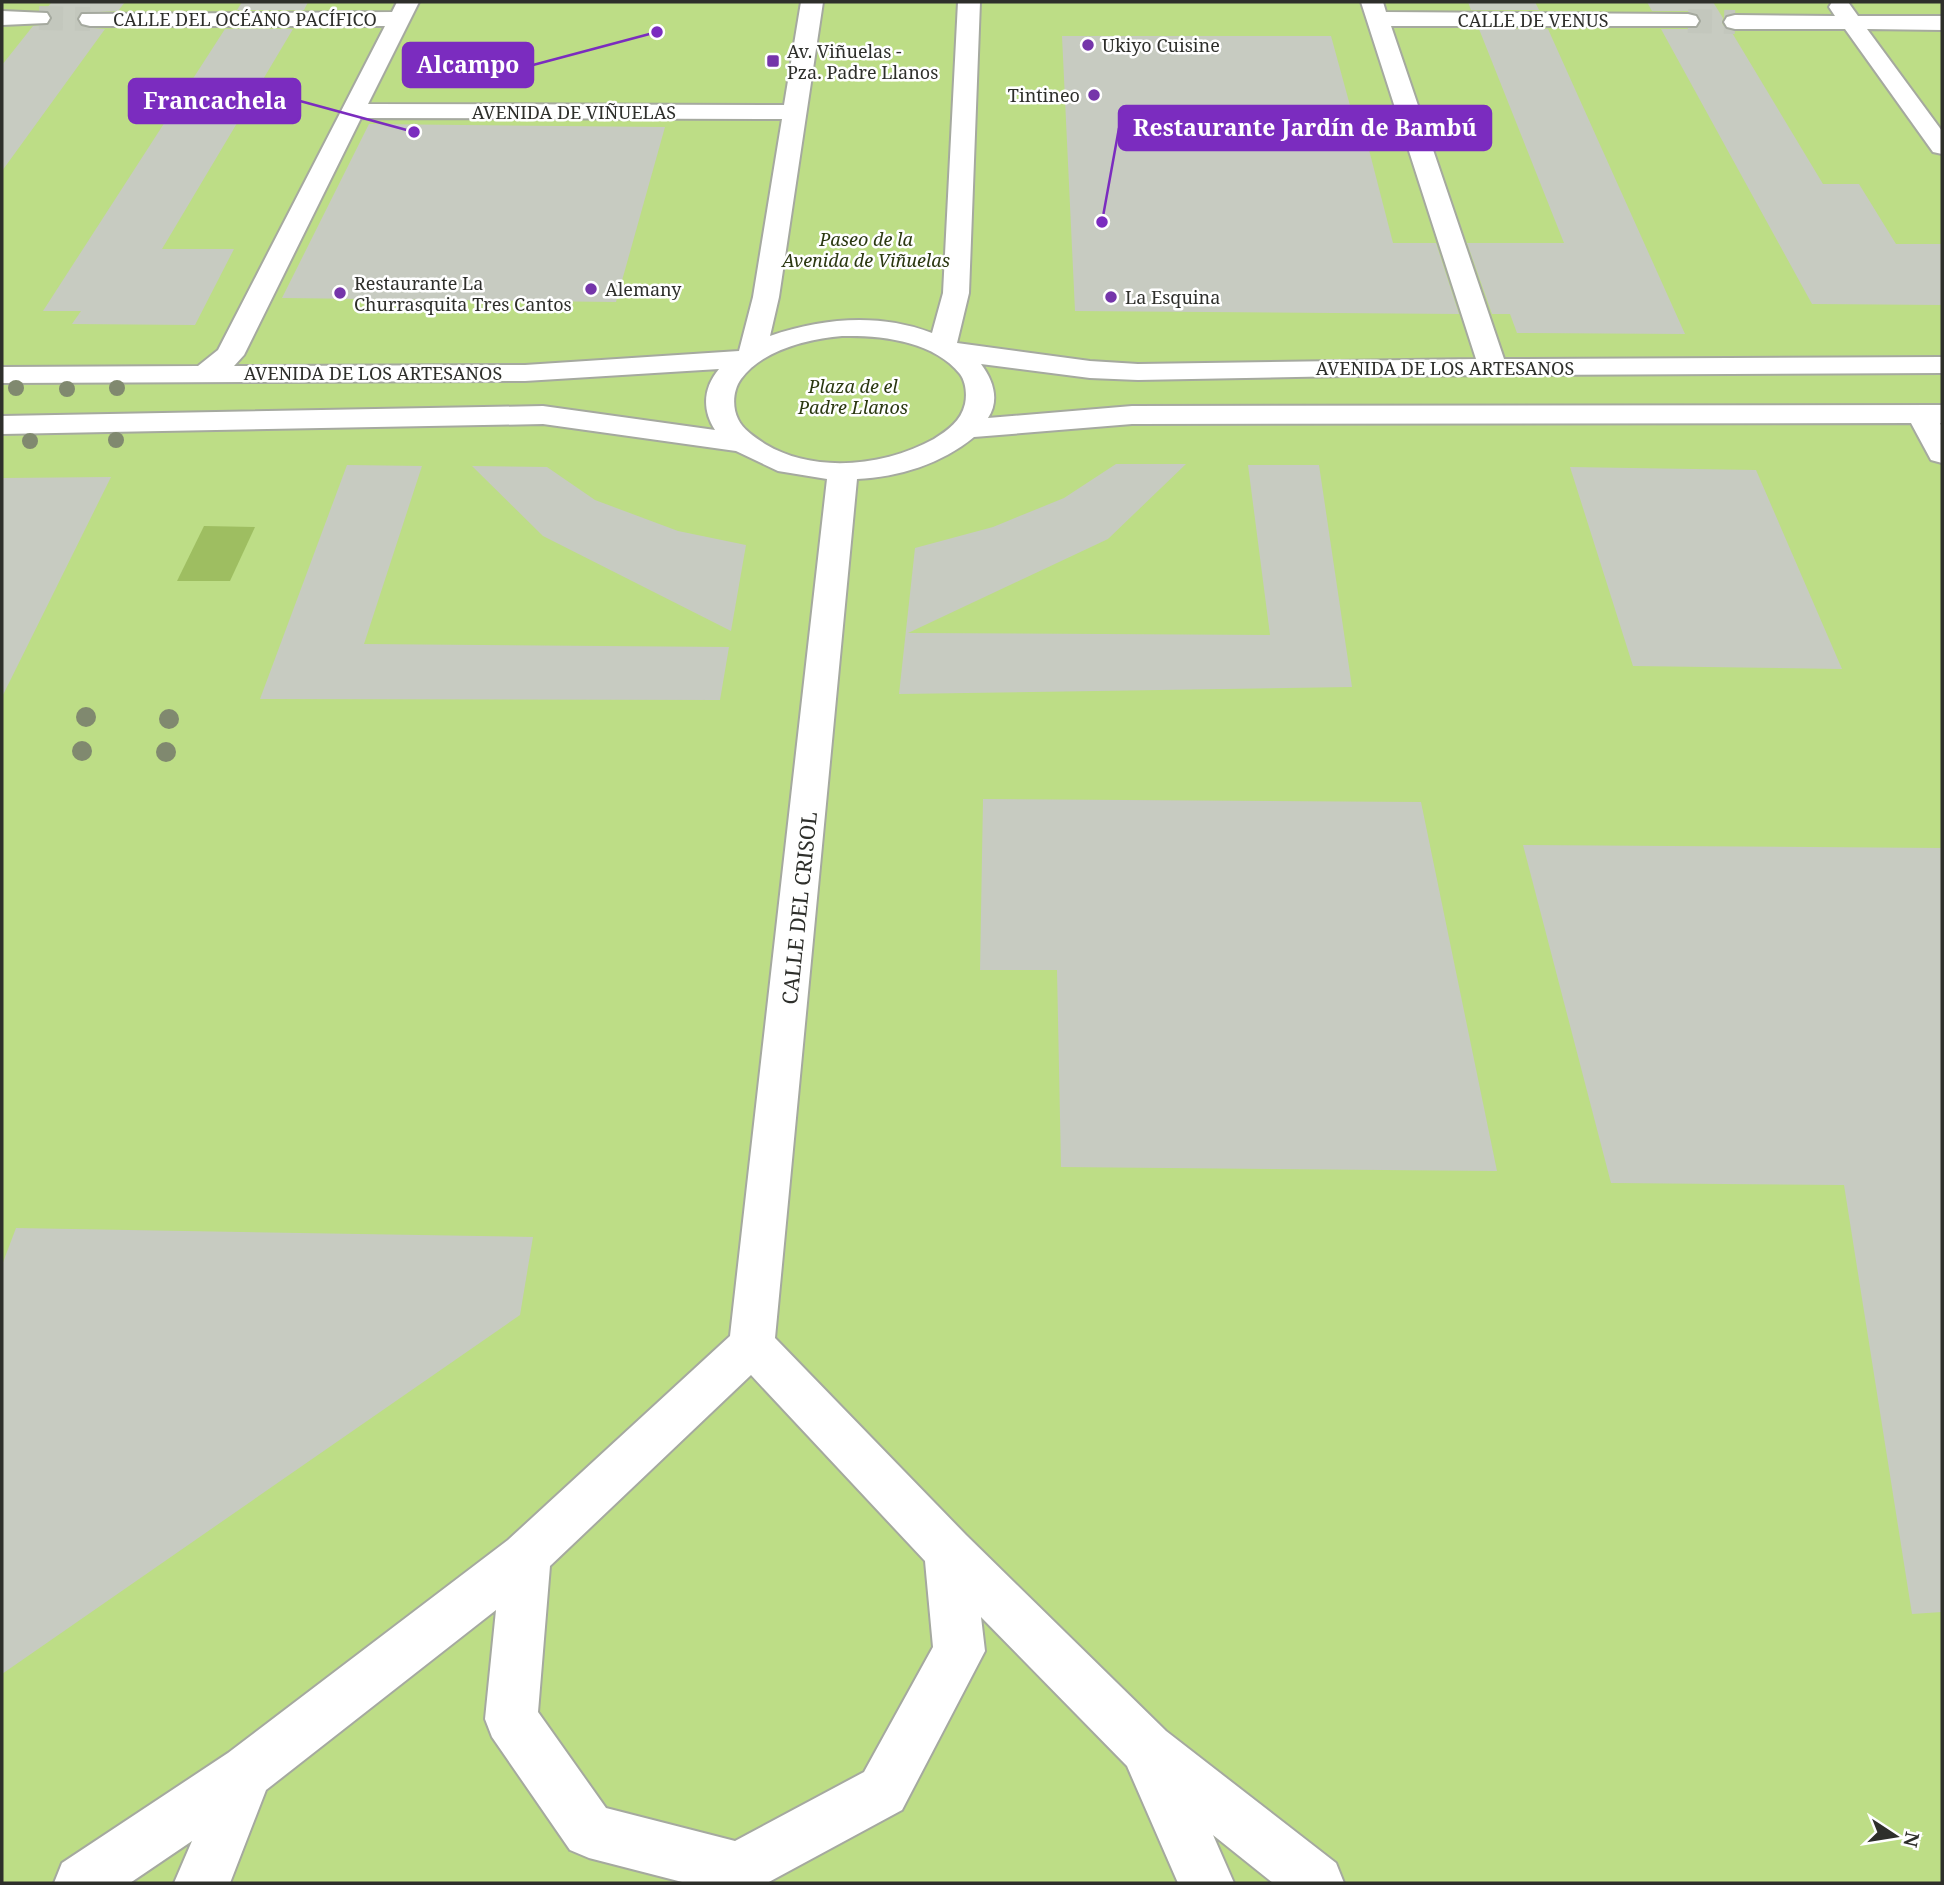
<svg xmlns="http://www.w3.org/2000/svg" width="1944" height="1885" viewBox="0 0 1944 1885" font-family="'Noto Serif',serif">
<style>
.green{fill:#bddd86}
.water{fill:#9ebe61}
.building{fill:#c7cbc1}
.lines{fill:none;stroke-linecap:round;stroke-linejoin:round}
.street-tunnel{stroke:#c3c7bd;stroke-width:24;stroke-dasharray:24 12;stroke-linecap:butt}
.street-casing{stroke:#a5a99f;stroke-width:4}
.street{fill:#fff;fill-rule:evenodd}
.tree{fill:#80896f}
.poi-dot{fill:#7535aa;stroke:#fff;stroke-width:2.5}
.labels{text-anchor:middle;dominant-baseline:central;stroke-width:5;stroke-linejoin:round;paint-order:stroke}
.far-street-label{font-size:18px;fill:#2e2f2b;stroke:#fff}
.far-poi-label{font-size:18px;fill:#2e2f2b;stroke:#fff;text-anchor:start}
.far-park-label{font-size:18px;font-style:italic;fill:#2b3811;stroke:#fff}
.street-label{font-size:21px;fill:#2e2f2b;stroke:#fff}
.leader{fill:none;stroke:#7b2cbf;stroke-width:2.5}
.callout-dot{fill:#7b2cbf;stroke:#fff;stroke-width:2.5}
.callout{fill:#7b2cbf;stroke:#7b2cbf;stroke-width:2.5}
.callout-label{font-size:23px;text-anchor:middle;font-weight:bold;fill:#fff}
</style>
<rect width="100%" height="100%" fill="#e8ede2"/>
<path class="green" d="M 2,2 L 1942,2 L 1942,1883 L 2,1883 Z"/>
<path class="water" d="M 204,526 L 255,527 L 230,581 L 177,581 Z"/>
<path class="building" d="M 52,2 L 125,2 L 118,11 L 80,13 L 77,20 L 81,27 L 105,29 L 2,171 L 2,65 L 33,26 L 49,24 L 52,17 L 45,10 Z
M 242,2 L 308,2 L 304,10 L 237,10 Z
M 1468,2 L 1535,2 L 1539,10 L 1471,10 Z
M 1647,2 L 1713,2 L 1723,18 L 1722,23 L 1725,28 L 1731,31 L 1823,184 L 1859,184 L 1896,244 L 1942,244 L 1942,305 L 1812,304 L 1661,29 L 1696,29 L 1701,20 L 1697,13 L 1689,11 L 1652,11 Z
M 225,29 L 293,29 L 162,249 L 234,249 L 195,325 L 72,324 L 81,311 L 43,311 Z
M 1479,29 L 1548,29 L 1685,334 L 1517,333 L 1510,314 L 1492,314 L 1467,243 L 1564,243 Z
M 1062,36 L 1331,36 L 1360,142 L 1367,142 L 1393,243 L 1436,243 L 1459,314 L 1075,311 Z
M 369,124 L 665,127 L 616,302 L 282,298 Z
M 1116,464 L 1186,464 L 1108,539 L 908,633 L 1270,635 L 1248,465 L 1319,465 L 1352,687 L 899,694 L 915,548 L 993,527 L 1064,498 Z
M 347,465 L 422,466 L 364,644 L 729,647 L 720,700 L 260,699 Z
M 472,466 L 547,467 L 595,500 L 678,531 L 746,545 L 731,631 L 543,536 Z
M 1570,467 L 1756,470 L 1842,669 L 1633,666 Z
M 111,477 L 2,697 L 2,478 Z
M 983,799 L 1421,802 L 1497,1171 L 1061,1167 L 1057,970 L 980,970 Z
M 1523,845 L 1942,848 L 1942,1612 L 1912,1614 L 1844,1185 L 1611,1183 Z
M 16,1228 L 533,1237 L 520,1315 L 2,1674 L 2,1265 Z"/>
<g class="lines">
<path class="street-tunnel" d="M 39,18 L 90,19
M 1688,21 L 1735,22"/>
<defs>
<path id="street" d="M 397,2 L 419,2 L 368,104 L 784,105 L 801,2 L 823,2 L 779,297 L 770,336 C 823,318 879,313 932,333 L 943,293 L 958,2 L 980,2 L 969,293 L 957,343 L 1090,361 L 1138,364 L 1476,359 L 1361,2 L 1383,2 L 1386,12 L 1688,14 L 1696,16 L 1699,21 L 1696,26 L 1391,26 L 1504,359 L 1942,357 L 1942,373 L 1348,376 L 1138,380 L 1090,378 L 981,364 C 993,380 1000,400 988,418 L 1132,406 L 1942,405 L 1942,423 L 1940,423 L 1942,427 L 1942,463 L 1931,460 L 1911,423 L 1132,424 L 974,437 C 941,464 899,477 857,479 L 775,1338 L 966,1535 L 1166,1731 L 1336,1863 L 1344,1883 L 1273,1883 L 1213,1835 L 1234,1883 L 1178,1883 L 1127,1766 L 981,1617 L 985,1651 L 902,1810 L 767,1883 L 686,1883 L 589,1858 L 570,1850 L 492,1737 L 485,1719 L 496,1610 L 266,1790 L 230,1883 L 174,1883 L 192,1841 L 130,1883 L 54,1883 L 62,1863 L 228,1753 L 508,1540 L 730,1336 L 827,479 L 778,471 L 736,451 L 543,424 L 2,434 L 2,416 L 543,406 L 715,430 C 702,410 703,388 719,369 L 525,381 L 2,383 L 2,367 L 198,366 L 218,350 L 385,26 L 90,26 L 82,24 L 79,19 L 82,14 L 392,12 ZM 361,118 L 782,119 L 753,297 L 739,351 L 525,365 L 234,366 L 244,355 ZM 842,336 C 881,335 934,341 960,374 C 966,382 967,395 965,404 C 961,421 948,430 934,439 C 885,466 815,474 765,444 C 755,437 743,430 738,419 C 732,407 733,390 741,379 C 762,350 808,339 842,336 ZM 751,1375 L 925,1561 L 933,1647 L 864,1772 L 735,1841 L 606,1808 L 538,1712 L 550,1566 Z
M 1832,2 L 1848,2 L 1858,16 L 1942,16 L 1942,30 L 1867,29 L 1942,131 L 1942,154 L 1933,152 L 1845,29 L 1735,29 L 1727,27 L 1724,22 L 1727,17 L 1735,15 L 1835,16 L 1829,7 Z
M 2,11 L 47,13 L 50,18 L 47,23 L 2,25 Z"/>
</defs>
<use href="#street" class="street-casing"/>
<use href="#street" class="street"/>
</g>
<g class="tree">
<circle cx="16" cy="388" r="8"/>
<circle cx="117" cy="388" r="8"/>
<circle cx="67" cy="389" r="8"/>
<circle cx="116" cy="440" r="8"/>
<circle cx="30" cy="441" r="8"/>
<circle cx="86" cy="717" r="10"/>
<circle cx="169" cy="719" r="10"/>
<circle cx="82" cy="751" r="10"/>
<circle cx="166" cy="752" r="10"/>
</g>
<g class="poi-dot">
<circle cx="1088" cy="45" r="7"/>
<rect x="766" y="54" width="14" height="14" rx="3.5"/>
<circle cx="1094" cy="95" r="7"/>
<circle cx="591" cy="289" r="7"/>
<circle cx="340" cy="293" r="7"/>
<circle cx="1111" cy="297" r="7"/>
</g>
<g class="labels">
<g class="far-street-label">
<text x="245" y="19">CALLE DEL OCÉANO PACÍFICO</text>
<text x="1533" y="20">CALLE DE VENUS</text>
<text x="574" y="112">AVENIDA DE VIÑUELAS</text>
<text x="1445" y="368">AVENIDA DE LOS ARTESANOS</text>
<text x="373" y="373">AVENIDA DE LOS ARTESANOS</text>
</g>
<g class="far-poi-label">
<text x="1102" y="45">Ukiyo Cuisine</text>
<text x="787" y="51">Av. Viñuelas -<tspan x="787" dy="21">Pza. Padre Llanos</tspan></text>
<text x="1080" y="95" text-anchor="end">Tintineo</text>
<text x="354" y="283">Restaurante La<tspan x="354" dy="21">Churrasquita Tres Cantos</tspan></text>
<text x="605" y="289">Alemany</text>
<text x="1125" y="297">La Esquina</text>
</g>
<g class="far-park-label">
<text x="866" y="239">Paseo de la<tspan x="866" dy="21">Avenida de Viñuelas</tspan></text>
<text x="853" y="386">Plaza de el<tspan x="853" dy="21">Padre Llanos</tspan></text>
</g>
<g class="street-label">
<text transform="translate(799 908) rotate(-84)">CALLE DEL CRISOL</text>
</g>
</g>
<path class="leader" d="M657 32L533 65M414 132L300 101M1102 222L1119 128"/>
<g class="callout-dot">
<circle cx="657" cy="32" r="7"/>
<circle cx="414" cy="132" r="7"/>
<circle cx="1102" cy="222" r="7"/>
</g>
<g class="callout">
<rect x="403" y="43" width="130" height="44" rx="7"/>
<rect x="129" y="79" width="171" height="44" rx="7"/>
<rect x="1119" y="106" width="372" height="44" rx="7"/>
</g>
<g class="callout-label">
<text x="468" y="73">Alcampo</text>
<text x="215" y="109">Francachela</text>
<text x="1305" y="136">Restaurante Jardín de Bambú</text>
</g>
<rect width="1944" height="1885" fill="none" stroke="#2e2f2b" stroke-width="7"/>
<g transform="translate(1895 1836) rotate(102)" stroke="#ffffff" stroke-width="5" paint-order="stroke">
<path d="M0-5L12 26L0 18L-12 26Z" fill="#2e2f2b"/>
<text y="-10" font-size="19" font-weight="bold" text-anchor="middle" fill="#2e2f2b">N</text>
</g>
</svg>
